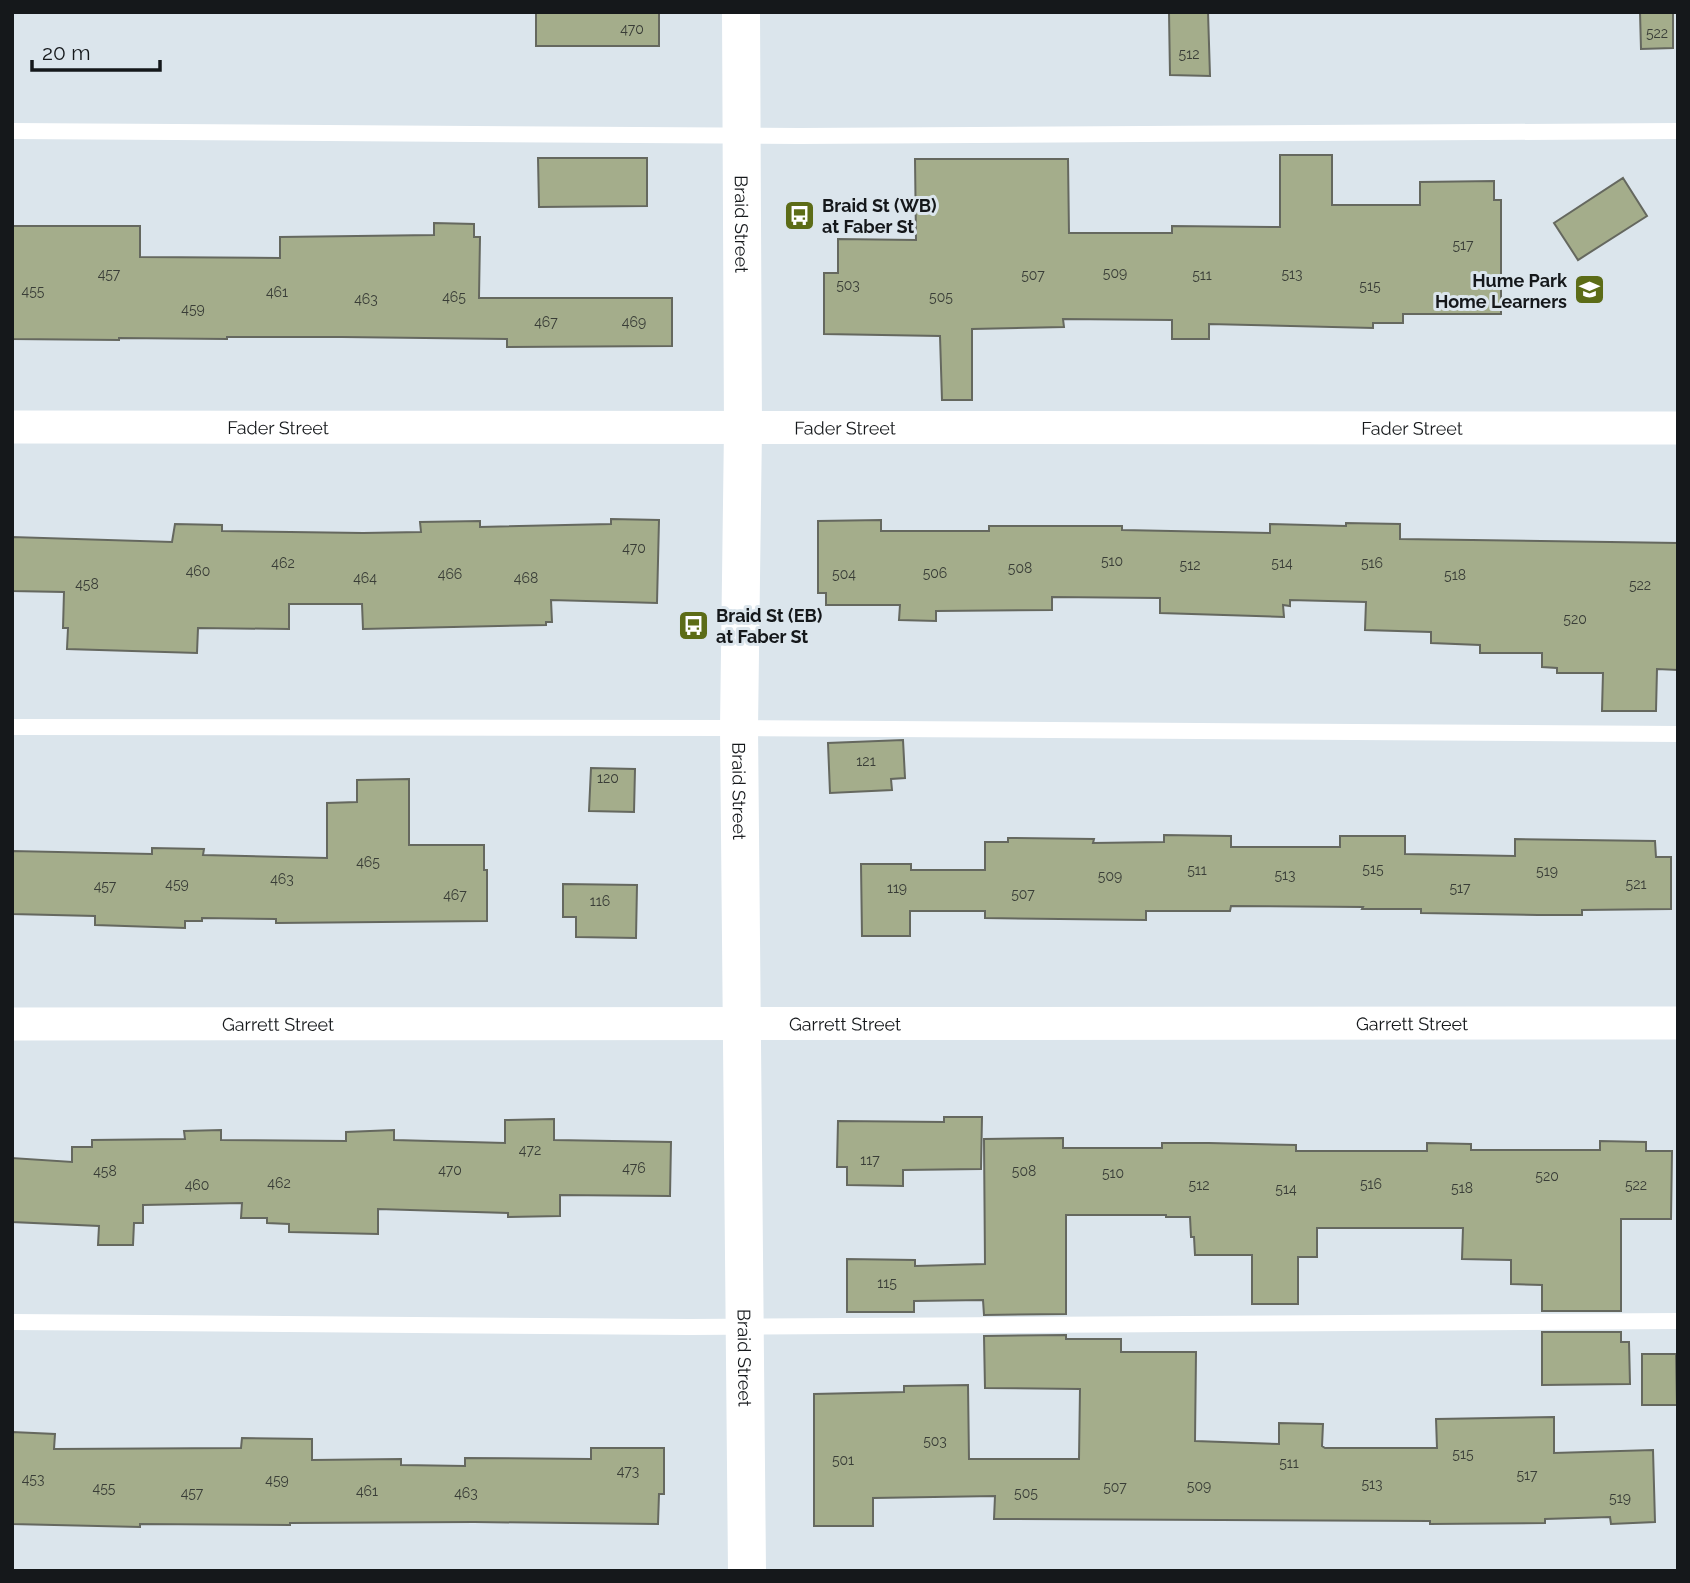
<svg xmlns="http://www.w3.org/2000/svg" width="1690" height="1583" viewBox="0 0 1690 1583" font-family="Raleway,sans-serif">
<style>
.building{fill:#a4ad8b;stroke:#65685f;stroke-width:2}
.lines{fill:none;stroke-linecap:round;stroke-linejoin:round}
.lane{stroke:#fff;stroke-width:16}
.street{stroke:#fff;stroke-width:33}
.secondary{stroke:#fff;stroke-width:38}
.labels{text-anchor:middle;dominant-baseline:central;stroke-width:6;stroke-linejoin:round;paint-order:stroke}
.number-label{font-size:14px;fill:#393d37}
.poi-label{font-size:18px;font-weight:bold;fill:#15181b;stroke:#dbe5ec;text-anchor:start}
.street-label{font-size:18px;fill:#15181b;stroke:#dbe5ec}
</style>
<rect width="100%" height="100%" fill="#dbe5ec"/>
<path class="building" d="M 536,12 L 659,12 L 659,46 L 536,46 Z
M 1169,12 L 1208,12 L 1210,76 L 1170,75 Z
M 1640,12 L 1673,12 L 1673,48 L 1641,49 Z
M 1280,155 L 1332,155 L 1332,205 L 1420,205 L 1420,182 L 1494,181 L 1494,200 L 1501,200 L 1501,314 L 1403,314 L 1403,323 L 1373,323 L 1373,328 L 1209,324 L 1209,339 L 1172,339 L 1172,320 L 1063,319 L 1064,327 L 972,329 L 972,400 L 942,400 L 940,336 L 824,334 L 824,273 L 838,273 L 838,239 L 916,240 L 915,159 L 1068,159 L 1069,233 L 1172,233 L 1172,226 L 1280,227 Z
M 538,158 L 647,158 L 647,206 L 539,207 Z
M 1623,178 L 1647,216 L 1578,260 L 1554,223 Z
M 434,223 L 474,224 L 474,237 L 480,237 L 479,298 L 672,298 L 672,346 L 507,347 L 507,339 L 342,337 L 227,337 L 227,339 L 119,338 L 119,340 L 12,339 L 12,226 L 140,226 L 140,257 L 280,258 L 280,237 L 434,235 Z
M 611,519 L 659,520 L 657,603 L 551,600 L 552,622 L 546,622 L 546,625 L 363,629 L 362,604 L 289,604 L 289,629 L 198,628 L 197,653 L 67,649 L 68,628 L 63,628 L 64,592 L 12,591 L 12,537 L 172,542 L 175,524 L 222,525 L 222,531 L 363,533 L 421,532 L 420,522 L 480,521 L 480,527 L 611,524 Z
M 881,520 L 881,531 L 989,531 L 989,526 L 1122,526 L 1122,530 L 1270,533 L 1270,524 L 1346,526 L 1346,523 L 1400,524 L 1400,539 L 1678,543 L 1678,670 L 1657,669 L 1656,711 L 1602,711 L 1603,673 L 1557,673 L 1557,668 L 1542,667 L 1542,653 L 1480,653 L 1480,645 L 1431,643 L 1431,632 L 1365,630 L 1366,602 L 1290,600 L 1290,606 L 1283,605 L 1284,617 L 1160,613 L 1160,598 L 1052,597 L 1052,610 L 936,611 L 936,621 L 899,620 L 900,605 L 826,605 L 826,593 L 818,593 L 818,521 Z
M 903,740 L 905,778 L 891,779 L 892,790 L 830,793 L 828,743 Z
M 591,768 L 635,769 L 634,812 L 589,811 Z
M 409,779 L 409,845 L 484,845 L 484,870 L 487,870 L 487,921 L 276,923 L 276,919 L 202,918 L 202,921 L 185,921 L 185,928 L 95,925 L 95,916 L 12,914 L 12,851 L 152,854 L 152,848 L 204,849 L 203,855 L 327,858 L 327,803 L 357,802 L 357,780 Z
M 1164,835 L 1231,836 L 1231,847 L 1340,847 L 1340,836 L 1405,836 L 1405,854 L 1515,856 L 1515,839 L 1655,841 L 1656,857 L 1671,857 L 1671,909 L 1582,910 L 1582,915 L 1538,915 L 1421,913 L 1421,909 L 1362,909 L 1363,907 L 1231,906 L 1230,911 L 1146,911 L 1146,920 L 985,918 L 985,911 L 910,911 L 910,936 L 862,936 L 861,864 L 911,864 L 911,870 L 985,870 L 985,842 L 1008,842 L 1008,838 L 1094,839 L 1093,843 L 1164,842 Z
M 563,884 L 637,885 L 636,938 L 576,937 L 576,917 L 563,917 Z
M 944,1117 L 982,1117 L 981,1169 L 903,1170 L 903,1186 L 847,1185 L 847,1167 L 837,1167 L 838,1121 L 944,1122 Z
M 554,1119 L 554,1140 L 671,1142 L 670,1196 L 560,1195 L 560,1216 L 508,1217 L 508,1213 L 378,1209 L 378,1234 L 289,1232 L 289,1224 L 267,1223 L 267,1218 L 241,1218 L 242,1203 L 143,1205 L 143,1223 L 134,1223 L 133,1245 L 98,1245 L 99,1226 L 12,1222 L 12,1158 L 72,1162 L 72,1147 L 92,1147 L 92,1140 L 185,1139 L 184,1131 L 221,1130 L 221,1140 L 346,1141 L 346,1132 L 394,1130 L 394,1140 L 505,1143 L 505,1120 Z
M 1063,1138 L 1063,1148 L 1162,1148 L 1162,1143 L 1209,1143 L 1296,1145 L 1296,1151 L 1427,1151 L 1427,1143 L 1471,1144 L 1471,1150 L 1600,1150 L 1600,1141 L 1646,1142 L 1646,1151 L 1672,1151 L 1671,1219 L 1621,1219 L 1621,1311 L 1542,1311 L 1542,1285 L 1511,1284 L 1511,1260 L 1462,1259 L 1463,1228 L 1317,1228 L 1317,1257 L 1298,1257 L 1298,1304 L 1252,1304 L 1252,1255 L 1195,1255 L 1194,1237 L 1191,1237 L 1190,1217 L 1166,1217 L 1166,1215 L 1066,1215 L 1066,1314 L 984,1315 L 983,1300 L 914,1301 L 914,1312 L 847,1312 L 847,1259 L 915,1260 L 915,1266 L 985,1264 L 984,1139 Z
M 1542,1332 L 1621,1332 L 1621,1342 L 1629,1342 L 1630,1384 L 1542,1385 Z
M 1066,1335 L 1066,1339 L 1121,1339 L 1121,1352 L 1196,1352 L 1195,1441 L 1279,1444 L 1279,1423 L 1323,1424 L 1322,1446 L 1325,1448 L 1437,1448 L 1436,1419 L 1554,1417 L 1554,1453 L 1653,1450 L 1655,1522 L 1611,1524 L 1610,1517 L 1545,1519 L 1545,1523 L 1430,1524 L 1430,1521 L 994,1519 L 995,1496 L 873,1498 L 873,1526 L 814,1526 L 814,1394 L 904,1392 L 904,1386 L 968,1385 L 969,1459 L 1079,1459 L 1080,1389 L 985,1388 L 984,1336 Z
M 1642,1354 L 1676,1354 L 1677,1405 L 1642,1405 Z
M 12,1432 L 55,1434 L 54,1449 L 241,1448 L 242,1438 L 312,1439 L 312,1460 L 401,1459 L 401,1465 L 465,1466 L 465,1458 L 591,1459 L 591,1448 L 664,1448 L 664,1494 L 659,1494 L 658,1524 L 474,1522 L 290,1523 L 290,1525 L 140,1524 L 140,1527 L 12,1524 Z"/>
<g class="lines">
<path class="lane" d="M 12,131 L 799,136 L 1678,131
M 12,727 L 739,728 L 1678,734
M 12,1322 L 690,1327 L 1678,1321"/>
<g class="street">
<path id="s1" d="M 12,427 L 1678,428"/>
<path id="s2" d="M 12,1024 L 1678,1023"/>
</g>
<path class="secondary" id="s3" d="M 741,12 L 743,428 L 739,728 L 747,1571"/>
</g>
<defs>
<symbol id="bus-square" viewBox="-11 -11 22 22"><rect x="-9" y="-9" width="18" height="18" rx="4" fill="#5c6c17" stroke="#dbe5ec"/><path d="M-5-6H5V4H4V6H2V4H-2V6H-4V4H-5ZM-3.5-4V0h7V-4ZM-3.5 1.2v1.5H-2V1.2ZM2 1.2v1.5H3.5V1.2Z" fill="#fff"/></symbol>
<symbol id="school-square" viewBox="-11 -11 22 22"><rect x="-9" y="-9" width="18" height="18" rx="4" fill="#5c6c17" stroke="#dbe5ec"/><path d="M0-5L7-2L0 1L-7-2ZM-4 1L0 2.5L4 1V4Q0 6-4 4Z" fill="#fff"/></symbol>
</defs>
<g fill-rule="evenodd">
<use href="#bus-square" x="782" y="198" width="35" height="35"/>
<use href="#school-square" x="1572" y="272" width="35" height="35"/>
<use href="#bus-square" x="676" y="608" width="35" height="35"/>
</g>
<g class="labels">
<g class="number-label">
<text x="632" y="29">470</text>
<text x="1657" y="33">522</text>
<text x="1189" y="54">512</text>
<text x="1463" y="245">517</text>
<text x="1115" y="273">509</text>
<text x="109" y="274">457</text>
<text x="1292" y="274">513</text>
<text x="1033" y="275">507</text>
<text x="1202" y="275">511</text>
<text x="848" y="285">503</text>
<text x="1370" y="286">515</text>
<text x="33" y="291">455</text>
<text x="277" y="292">461</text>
<text x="454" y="297">465</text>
<text x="941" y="297">505</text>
<text x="366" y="299">463</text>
<text x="193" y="309">459</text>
<text x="546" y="322">467</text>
<text x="634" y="322">469</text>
<text x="634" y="548">470</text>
<text x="1112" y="561">510</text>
<text x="283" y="563">462</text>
<text x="1282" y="563">514</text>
<text x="1372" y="563">516</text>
<text x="1190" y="565">512</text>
<text x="1020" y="568">508</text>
<text x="198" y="571">460</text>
<text x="935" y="573">506</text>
<text x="450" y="574">466</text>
<text x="844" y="574">504</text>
<text x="1455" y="575">518</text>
<text x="365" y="578">464</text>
<text x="526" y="578">468</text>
<text x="87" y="584">458</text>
<text x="1640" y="585">522</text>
<text x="1575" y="619">520</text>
<text x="866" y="761">121</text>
<text x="608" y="778">120</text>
<text x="368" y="862">465</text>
<text x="1373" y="869">515</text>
<text x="1197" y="870">511</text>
<text x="1547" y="871">519</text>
<text x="1285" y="875">513</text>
<text x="1110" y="876">509</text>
<text x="282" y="879">463</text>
<text x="177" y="884">459</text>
<text x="1636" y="884">521</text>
<text x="105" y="886">457</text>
<text x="897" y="888">119</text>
<text x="1460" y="888">517</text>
<text x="1023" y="894">507</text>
<text x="455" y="895">467</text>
<text x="600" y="901">116</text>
<text x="530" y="1150">472</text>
<text x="870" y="1160">117</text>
<text x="634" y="1168">476</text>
<text x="450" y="1170">470</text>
<text x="105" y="1171">458</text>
<text x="1024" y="1171">508</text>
<text x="1113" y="1173">510</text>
<text x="1547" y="1176">520</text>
<text x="279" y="1183">462</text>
<text x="1371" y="1184">516</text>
<text x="197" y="1185">460</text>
<text x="1199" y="1185">512</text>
<text x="1636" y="1185">522</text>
<text x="1462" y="1188">518</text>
<text x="1286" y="1189">514</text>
<text x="887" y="1283">115</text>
<text x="935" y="1441">503</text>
<text x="1463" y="1454">515</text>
<text x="843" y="1460">501</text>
<text x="1289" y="1463">511</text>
<text x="628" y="1471">473</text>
<text x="1527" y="1475">517</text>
<text x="33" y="1479">453</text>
<text x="277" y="1480">459</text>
<text x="1372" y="1484">513</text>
<text x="1199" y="1486">509</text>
<text x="1115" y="1487">507</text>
<text x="104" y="1488">455</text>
<text x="367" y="1491">461</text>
<text x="192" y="1493">457</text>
<text x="466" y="1493">463</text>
<text x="1026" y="1493">505</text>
<text x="1620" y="1498">519</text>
</g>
<g class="poi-label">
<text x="822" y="205">Braid St (WB)<tspan x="822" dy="21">at Faber St</tspan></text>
<text x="1567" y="280" text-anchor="end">Hume Park<tspan x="1567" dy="21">Home Learners</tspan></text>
<text x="716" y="615">Braid St (EB)<tspan x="716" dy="21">at Faber St</tspan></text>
</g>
<g class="street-label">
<text stroke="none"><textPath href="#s3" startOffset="212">Braid Street</textPath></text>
<text stroke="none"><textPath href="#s1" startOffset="266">Fader Street</textPath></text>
<text stroke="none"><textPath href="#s1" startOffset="833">Fader Street</textPath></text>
<text stroke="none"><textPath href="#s1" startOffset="1400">Fader Street</textPath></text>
<text stroke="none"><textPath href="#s3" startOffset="779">Braid Street</textPath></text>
<text stroke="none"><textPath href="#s2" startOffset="833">Garrett Street</textPath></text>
<text stroke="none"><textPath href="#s2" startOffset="1400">Garrett Street</textPath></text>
<text stroke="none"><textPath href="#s2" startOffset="266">Garrett Street</textPath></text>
<text stroke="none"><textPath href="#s3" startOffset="1346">Braid Street</textPath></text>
</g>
</g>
<rect width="1690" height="1583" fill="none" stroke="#15181b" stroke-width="28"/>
<path d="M32 60v10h128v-10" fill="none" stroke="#15181b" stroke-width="3.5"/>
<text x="42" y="60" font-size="21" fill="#15181b" stroke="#dbe5ec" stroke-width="5" paint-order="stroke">20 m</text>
</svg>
